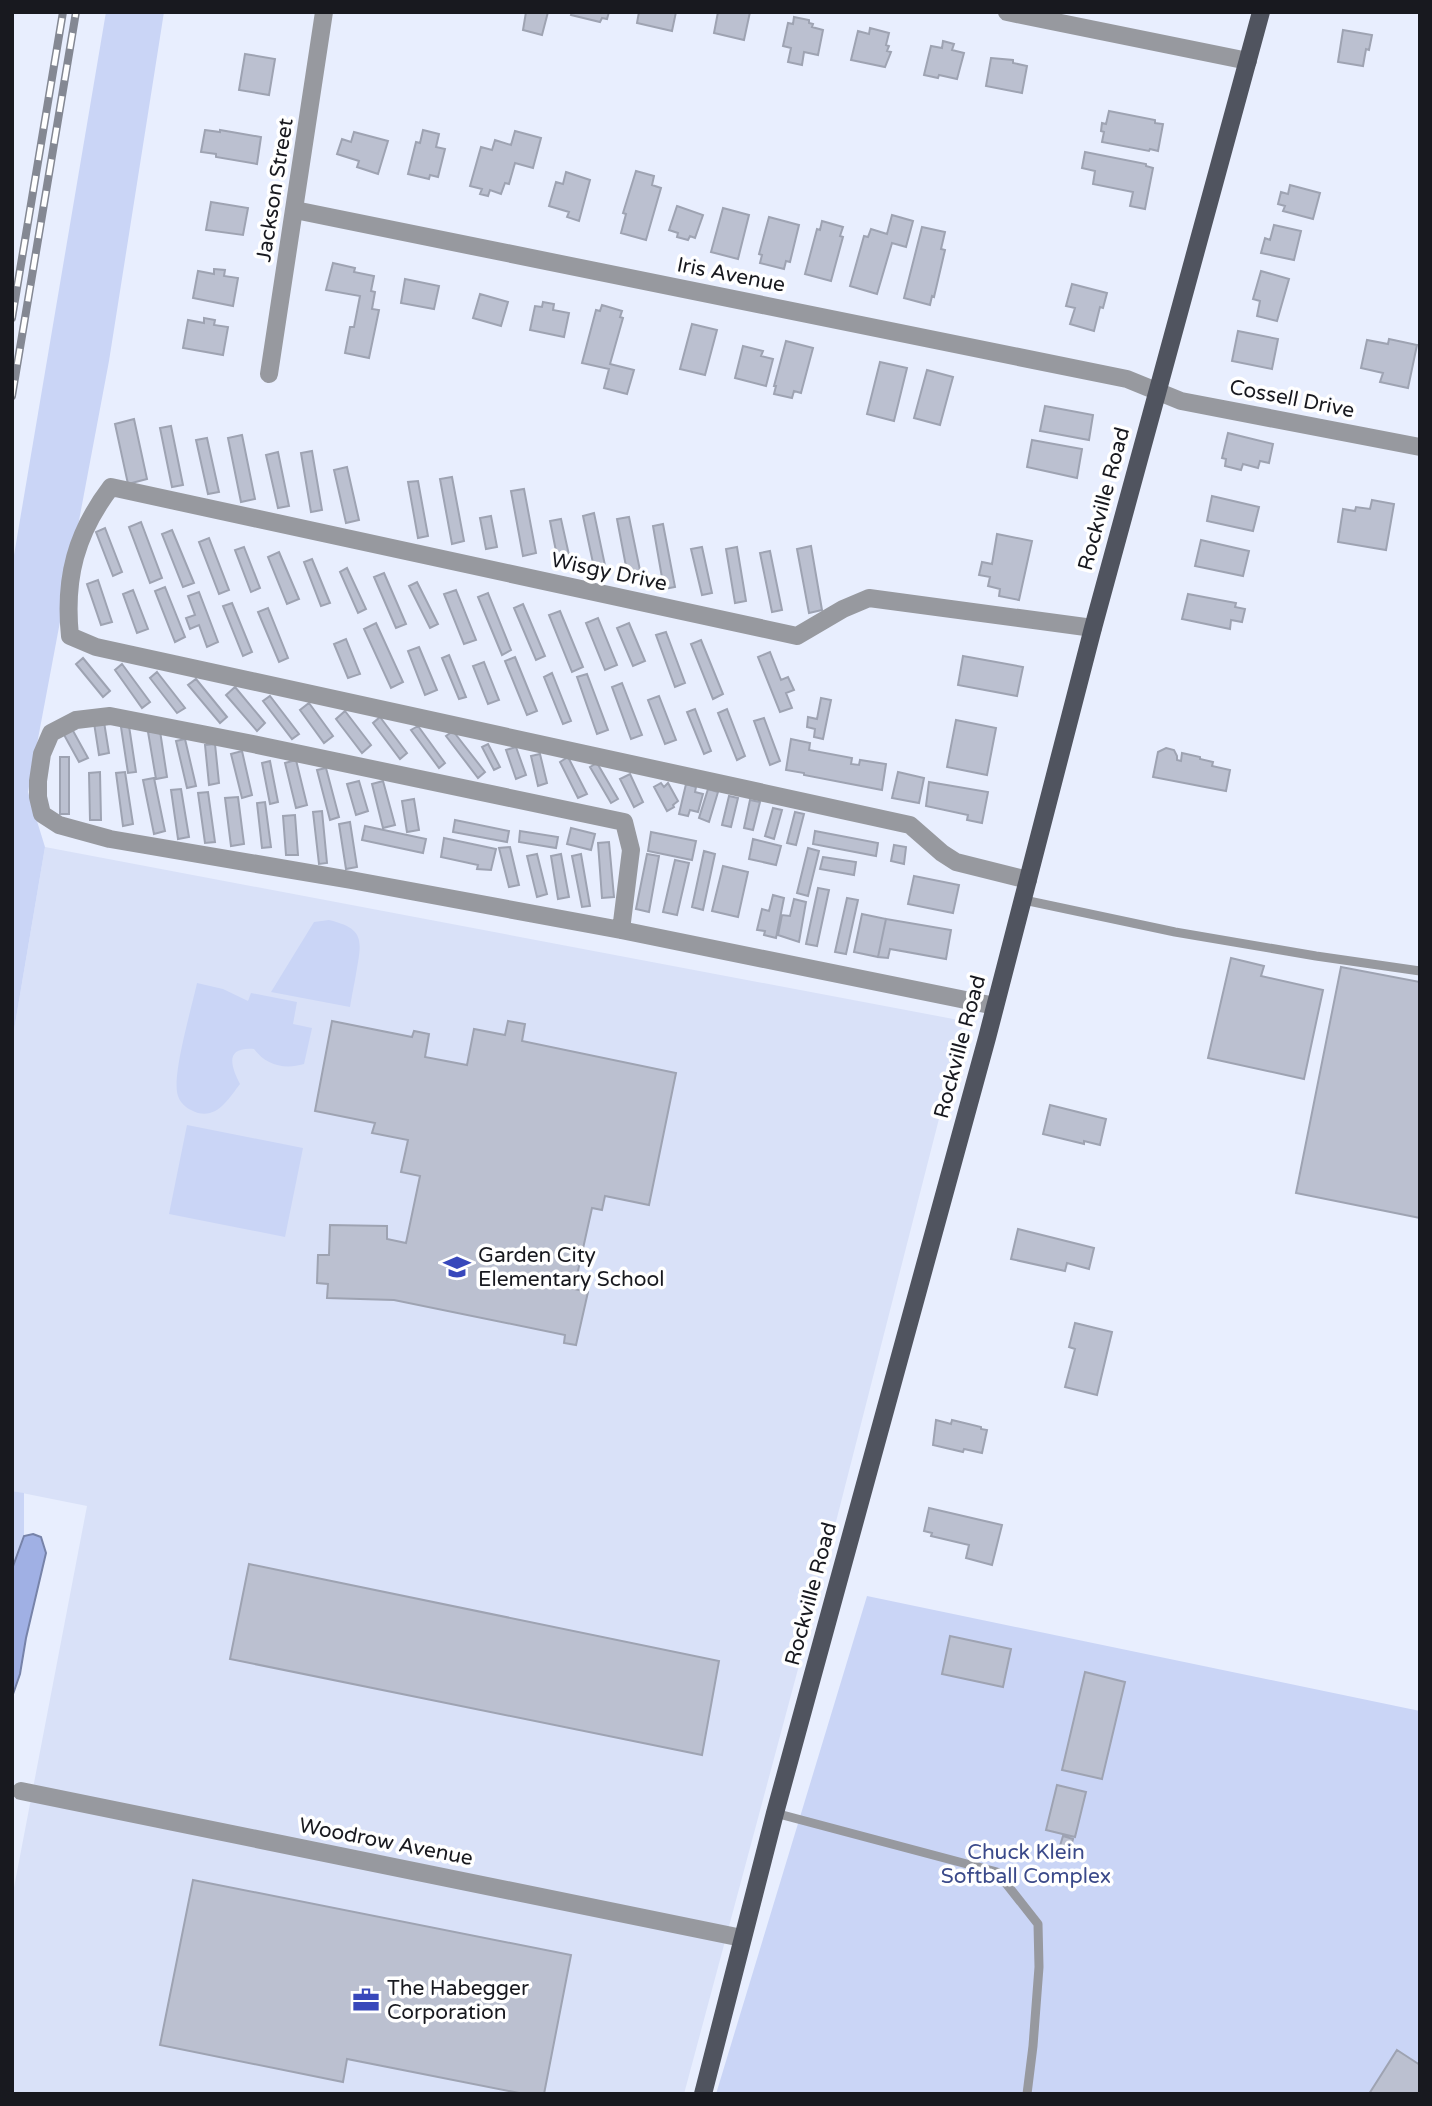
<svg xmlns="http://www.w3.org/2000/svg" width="1432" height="2106" viewBox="0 0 1432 2106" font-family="'Varela Round',sans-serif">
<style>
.built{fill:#d9e1f8}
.green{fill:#cad5f6}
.water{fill:#a0b0e4;stroke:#7783a9;stroke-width:2}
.building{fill:#bbc0d0;stroke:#9ea3b2;stroke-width:2}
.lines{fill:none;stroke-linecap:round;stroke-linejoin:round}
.service{stroke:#97999f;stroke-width:9}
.minor{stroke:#97999f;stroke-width:18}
.primary{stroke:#50545f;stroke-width:18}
.rail-casing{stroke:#848893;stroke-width:8}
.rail{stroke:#fff;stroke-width:5;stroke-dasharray:16;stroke-linecap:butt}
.labels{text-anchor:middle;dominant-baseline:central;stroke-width:7;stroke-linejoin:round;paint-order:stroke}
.street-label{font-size:21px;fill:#18191f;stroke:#fff}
.poi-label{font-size:21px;fill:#18191f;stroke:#fff;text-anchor:start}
.park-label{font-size:21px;fill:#3b4a8a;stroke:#fff}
</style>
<rect width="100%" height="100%" fill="#e8eefe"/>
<path class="built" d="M 45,847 L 964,1021 L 805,1643 L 684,2094 L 12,2094 L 12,1898 L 87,1506 L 12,1491 L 12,1042 Z"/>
<path class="green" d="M 106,12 L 164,12 L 109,361 L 28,792 L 45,847 L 12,1042 L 12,567 Z
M 329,920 C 361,928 363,937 357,968 C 355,981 352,994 350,1007 L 271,992 L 314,922 Z
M 197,983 L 223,989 L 248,1001 L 251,993 L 297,1002 L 293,1024 L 312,1028 L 304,1064 C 284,1070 266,1065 254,1049 C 224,1047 231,1066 240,1084 C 229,1098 218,1118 198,1113 C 189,1110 181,1105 178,1096 C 171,1077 192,1007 197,983 Z
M 187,1125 L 303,1148 L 285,1237 L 169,1214 Z
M 12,1491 L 24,1493 L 24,1536 L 12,1569 Z
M 867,1596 L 1420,1711 L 1420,2094 L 716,2094 Z"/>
<path class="water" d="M 33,1534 L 41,1537 L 46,1553 L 26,1638 L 20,1674 L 12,1697 L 12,1569 L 24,1536 Z"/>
<path class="building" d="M 526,12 L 548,12 L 542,35 L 523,30 Z
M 572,12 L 609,12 L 607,19 L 602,18 L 600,22 L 571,15 Z
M 639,12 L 676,12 L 672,31 L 637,23 Z
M 718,12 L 750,12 L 744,40 L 714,33 Z
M 794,17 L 809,20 L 809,23 L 813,24 L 812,27 L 823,30 L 818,55 L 804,52 L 802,65 L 788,62 L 791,48 L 783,46 L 788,23 L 793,24 Z
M 870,28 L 889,33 L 886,45 L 889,46 L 887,51 L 891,52 L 885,67 L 851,60 L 858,31 L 869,34 Z
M 1343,30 L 1372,35 L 1369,50 L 1366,49 L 1363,66 L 1338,62 Z
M 943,41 L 954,44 L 952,50 L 964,53 L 957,79 L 939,75 L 938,78 L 924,75 L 931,46 L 942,48 Z
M 245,54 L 275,59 L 269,95 L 239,90 Z
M 991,58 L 1013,60 L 1013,63 L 1027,66 L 1022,93 L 986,86 Z
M 1109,111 L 1155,120 L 1155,123 L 1163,124 L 1158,151 L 1150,149 L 1149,151 L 1102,142 L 1104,132 L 1101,131 L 1102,123 L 1106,124 Z
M 205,130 L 220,132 L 220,130 L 261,137 L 257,164 L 216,157 L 216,154 L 201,152 Z
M 423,130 L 439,134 L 436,147 L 445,149 L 438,177 L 430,175 L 429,179 L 408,174 L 416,142 L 420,143 Z
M 515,131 L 541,138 L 533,168 L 515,163 L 509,184 L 505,183 L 501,194 L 490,190 L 488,196 L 480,194 L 482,189 L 470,186 L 481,147 L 492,150 L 495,140 L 511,145 Z
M 354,132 L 388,141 L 378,174 L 357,167 L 359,161 L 337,154 L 342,139 L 351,142 Z
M 1085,152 L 1146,164 L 1146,166 L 1153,168 L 1145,209 L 1130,206 L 1133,192 L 1093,184 L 1095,171 L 1082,168 Z
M 636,171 L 654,176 L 652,185 L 661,188 L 646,240 L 621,233 L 626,214 L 623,213 Z
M 566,172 L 590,180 L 579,221 L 567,217 L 569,212 L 549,206 L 556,182 L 563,184 Z
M 1290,185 L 1320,193 L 1313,219 L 1283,211 L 1285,206 L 1278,204 L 1281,192 L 1288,194 Z
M 211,202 L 248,208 L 243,235 L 206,230 Z
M 677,206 L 703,215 L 695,238 L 690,236 L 688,240 L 677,237 L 678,233 L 669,230 Z
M 723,208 L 749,215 L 738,259 L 711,252 Z
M 892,215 L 913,221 L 906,247 L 892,243 L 877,294 L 850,286 L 864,236 L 868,237 L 871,229 L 887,234 Z
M 769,217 L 799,225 L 790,262 L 786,261 L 784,269 L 760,263 L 762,255 L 759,254 Z
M 822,221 L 843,227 L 840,236 L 843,237 L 831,281 L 805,274 L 817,229 L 820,230 Z
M 1274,225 L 1301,231 L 1294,260 L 1261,253 L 1265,238 L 1270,240 Z
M 922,227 L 945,232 L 941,249 L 945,250 L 934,297 L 932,296 L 930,305 L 904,298 Z
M 333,263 L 355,268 L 354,272 L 374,276 L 371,291 L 375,292 L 372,309 L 379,310 L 369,358 L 345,353 L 350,327 L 354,327 L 360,296 L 326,290 Z
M 214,269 L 225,270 L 224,276 L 238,278 L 233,306 L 193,298 L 198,271 L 214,274 Z
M 1261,271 L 1289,279 L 1277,321 L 1257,316 L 1260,301 L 1253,299 Z
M 405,279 L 439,286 L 434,309 L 401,303 Z
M 1072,284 L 1107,293 L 1103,308 L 1100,307 L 1094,331 L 1070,324 L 1075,308 L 1066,306 Z
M 480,294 L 508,302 L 501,326 L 473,318 Z
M 543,302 L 554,304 L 553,310 L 569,313 L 564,337 L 530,330 L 535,306 L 542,307 Z
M 602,305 L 622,311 L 620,317 L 623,318 L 610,364 L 634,370 L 627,394 L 604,388 L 609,369 L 582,363 L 596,310 L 600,311 Z
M 204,318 L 215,320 L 214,325 L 228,327 L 223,355 L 183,348 L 188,320 L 204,323 Z
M 692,324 L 717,330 L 705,375 L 680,369 Z
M 1238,331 L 1278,339 L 1272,369 L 1232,361 Z
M 1389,339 L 1417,345 L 1408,388 L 1380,382 L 1383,373 L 1361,368 L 1367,340 L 1388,344 Z
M 786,341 L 813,348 L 801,393 L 794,391 L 792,398 L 774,394 L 776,386 L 774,386 Z
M 743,346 L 763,351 L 761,356 L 773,359 L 766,386 L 735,378 Z
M 880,362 L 907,368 L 894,421 L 867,414 Z
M 927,370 L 953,377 L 940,425 L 914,418 Z
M 1045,406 L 1093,415 L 1089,440 L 1040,431 Z
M 134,419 L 147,479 L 128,484 L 115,424 Z
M 171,426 L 183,485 L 172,487 L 160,428 Z
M 1228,433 L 1273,444 L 1269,463 L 1260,461 L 1258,468 L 1243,464 L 1241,470 L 1225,466 L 1226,459 L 1222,458 Z
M 242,435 L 255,499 L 241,502 L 228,438 Z
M 207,438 L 219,492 L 208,494 L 196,440 Z
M 1032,440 L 1082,449 L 1077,478 L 1027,467 Z
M 312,451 L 322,510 L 311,512 L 301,453 Z
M 278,452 L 289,506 L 278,508 L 266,455 Z
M 347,467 L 359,520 L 346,523 L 334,470 Z
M 452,477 L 464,541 L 452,544 L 440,479 Z
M 418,481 L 428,536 L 418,538 L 408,482 Z
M 524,489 L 536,553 L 523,556 L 511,491 Z
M 1212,496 L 1259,507 L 1253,531 L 1207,521 Z
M 1372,500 L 1394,504 L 1386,550 L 1338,542 L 1343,509 L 1355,511 L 1356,507 L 1370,509 Z
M 594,513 L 607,575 L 596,577 L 583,516 Z
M 491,516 L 497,547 L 486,549 L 480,518 Z
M 629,517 L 642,580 L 629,582 L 617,519 Z
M 561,519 L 571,564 L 559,566 L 550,521 Z
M 141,522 L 162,578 L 150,583 L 129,527 Z
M 663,524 L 675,587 L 664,589 L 653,526 Z
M 105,528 L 122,572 L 113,576 L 96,532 Z
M 172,530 L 194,583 L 183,587 L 162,534 Z
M 997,534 L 1032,541 L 1019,600 L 999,596 L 1000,589 L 988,586 L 990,577 L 979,575 L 982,562 L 992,564 Z
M 209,538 L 229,590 L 219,594 L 199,542 Z
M 1201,540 L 1249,551 L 1243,576 L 1195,566 Z
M 811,546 L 822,610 L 809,613 L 797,549 Z
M 244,547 L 260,588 L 251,592 L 235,550 Z
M 702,547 L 712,593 L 702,595 L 691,549 Z
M 737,547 L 746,601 L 735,603 L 726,549 Z
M 770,551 L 782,610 L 772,612 L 760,553 Z
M 279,552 L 299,599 L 287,604 L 268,557 Z
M 312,559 L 330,603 L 321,606 L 304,562 Z
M 347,568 L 366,609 L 358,613 L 340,572 Z
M 384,573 L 406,624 L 396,628 L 374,577 Z
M 98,580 L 112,622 L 101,625 L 87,584 Z
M 417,582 L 438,624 L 430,628 L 409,586 Z
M 165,587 L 185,637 L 175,642 L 155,591 Z
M 133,590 L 148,629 L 137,633 L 123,594 Z
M 456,590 L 476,640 L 464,644 L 444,594 Z
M 199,592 L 218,642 L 207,647 L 199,625 L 190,629 L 186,618 L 195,615 L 188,596 Z
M 488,593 L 511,650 L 502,655 L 478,597 Z
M 1188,594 L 1236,603 L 1235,607 L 1245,609 L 1242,622 L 1231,620 L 1230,629 L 1182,619 Z
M 232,603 L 252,652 L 243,656 L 223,606 Z
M 523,604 L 545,656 L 536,660 L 514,608 Z
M 268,608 L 288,658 L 279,662 L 258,612 Z
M 560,611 L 583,667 L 572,672 L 549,615 Z
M 598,618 L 617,665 L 605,670 L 586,623 Z
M 376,623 L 403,682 L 391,688 L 364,629 Z
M 629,623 L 645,661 L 633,666 L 617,628 Z
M 666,632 L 685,683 L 675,687 L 656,635 Z
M 346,639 L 360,674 L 348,678 L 334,644 Z
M 701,640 L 723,694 L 713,699 L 691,644 Z
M 419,647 L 437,690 L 425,695 L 408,651 Z
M 770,652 L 781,680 L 788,677 L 794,690 L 786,693 L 792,708 L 780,712 L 758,657 Z
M 449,655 L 466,697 L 459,699 L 442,658 Z
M 963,656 L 1023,667 L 1017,696 L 958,685 Z
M 515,657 L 537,711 L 527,715 L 505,661 Z
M 83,658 L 110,691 L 103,697 L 76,664 Z
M 484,662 L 499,700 L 488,704 L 473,666 Z
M 122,664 L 150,702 L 142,708 L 115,670 Z
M 157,672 L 185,708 L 177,713 L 150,678 Z
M 552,673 L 571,721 L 563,724 L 544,677 Z
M 587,674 L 608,730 L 597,734 L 577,677 Z
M 196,679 L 227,717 L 220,723 L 188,685 Z
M 622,683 L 642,735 L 631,739 L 612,687 Z
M 235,687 L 265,723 L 257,731 L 226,695 Z
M 270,696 L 299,734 L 292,739 L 263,701 Z
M 659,696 L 676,740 L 665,744 L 648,700 Z
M 821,698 L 831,700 L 823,739 L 814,737 L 815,729 L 807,727 L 808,717 L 817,719 Z
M 309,703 L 333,736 L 324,743 L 300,710 Z
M 695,709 L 711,751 L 704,754 L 687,712 Z
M 727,709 L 745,756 L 737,760 L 718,713 Z
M 345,711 L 371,745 L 362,753 L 336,719 Z
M 380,717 L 407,753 L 400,759 L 373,723 Z
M 764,718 L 780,761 L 770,765 L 754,721 Z
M 956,720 L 996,728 L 987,775 L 947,767 Z
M 104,722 L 109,753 L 99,755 L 94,723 Z
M 129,726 L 136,772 L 128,773 L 121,727 Z
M 418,726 L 445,763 L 439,768 L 411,730 Z
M 72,729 L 88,758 L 79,762 L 63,733 Z
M 160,731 L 167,777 L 156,779 L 148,732 Z
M 453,731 L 485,772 L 478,778 L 446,736 Z
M 185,739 L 196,786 L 187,788 L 176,741 Z
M 791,739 L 810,743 L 809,750 L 852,758 L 851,764 L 859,765 L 860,760 L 886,764 L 882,790 L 804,775 L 804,773 L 786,770 Z
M 215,744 L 219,783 L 209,785 L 205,745 Z
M 488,744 L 500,767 L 494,770 L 482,747 Z
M 516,747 L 526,775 L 516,779 L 506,750 Z
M 1166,748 L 1174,750 L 1177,756 L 1177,760 L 1181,761 L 1182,753 L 1200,757 L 1200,759 L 1213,762 L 1212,766 L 1230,770 L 1226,791 L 1153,777 L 1158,752 Z
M 242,751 L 252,795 L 242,798 L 231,754 Z
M 540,754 L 547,783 L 538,786 L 531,756 Z
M 60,757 L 69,757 L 69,814 L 60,814 Z
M 568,757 L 587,794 L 578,798 L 560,762 Z
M 296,760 L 307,805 L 296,808 L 285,763 Z
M 270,761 L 278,802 L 270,804 L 262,763 Z
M 597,763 L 618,799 L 611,803 L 590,767 Z
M 326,768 L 339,817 L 330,820 L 317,770 Z
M 100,772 L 101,820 L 90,820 L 89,773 Z
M 125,772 L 133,824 L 123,826 L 116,773 Z
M 898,772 L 924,778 L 919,803 L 892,798 Z
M 630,774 L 643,802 L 634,807 L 620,779 Z
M 154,778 L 165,831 L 154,834 L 143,780 Z
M 359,781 L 368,811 L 356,815 L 347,784 Z
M 383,781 L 395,825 L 383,828 L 372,784 Z
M 929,782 L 988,792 L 982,823 L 967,820 L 968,815 L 926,806 Z
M 661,783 L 664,787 L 668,783 L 678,801 L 673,805 L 674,807 L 667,811 L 654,787 Z
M 686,784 L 696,787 L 695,792 L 703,794 L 698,812 L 690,810 L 688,816 L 679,814 Z
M 181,789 L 189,837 L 178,839 L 171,790 Z
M 708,789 L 718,792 L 709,822 L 699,818 Z
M 208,792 L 215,842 L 205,843 L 198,793 Z
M 729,796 L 738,798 L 731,827 L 722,825 Z
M 238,797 L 244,844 L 231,846 L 225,798 Z
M 414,799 L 419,830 L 407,832 L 402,801 Z
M 750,800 L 760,802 L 753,830 L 744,828 Z
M 265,802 L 271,847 L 262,848 L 257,803 Z
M 773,808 L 782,810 L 774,839 L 765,836 Z
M 322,811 L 327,863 L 319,864 L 313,812 Z
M 795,812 L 804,814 L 796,845 L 787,843 Z
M 295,815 L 298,855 L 286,855 L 283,816 Z
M 455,820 L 509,831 L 507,842 L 453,832 Z
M 350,822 L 357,867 L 346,869 L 339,824 Z
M 365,826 L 426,839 L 423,853 L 362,840 Z
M 571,828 L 595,834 L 591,850 L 567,844 Z
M 520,831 L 558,837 L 556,848 L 519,842 Z
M 815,831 L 878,843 L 876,856 L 813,844 Z
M 651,832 L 696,841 L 692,860 L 648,851 Z
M 444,838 L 496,849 L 491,870 L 477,869 L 478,865 L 441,857 Z
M 753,839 L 781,846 L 776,865 L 749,859 Z
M 609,842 L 614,897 L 602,898 L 598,843 Z
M 894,845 L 906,847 L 904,864 L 891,861 Z
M 510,847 L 519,885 L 509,887 L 499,848 Z
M 808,848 L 819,851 L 808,896 L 797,893 Z
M 704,851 L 715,854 L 703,910 L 692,907 Z
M 537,854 L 547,894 L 537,897 L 527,856 Z
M 561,854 L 569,897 L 558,899 L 551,856 Z
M 581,854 L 590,906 L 582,907 L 572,856 Z
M 647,854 L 659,856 L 649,912 L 636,909 Z
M 823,857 L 856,862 L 854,875 L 820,869 Z
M 675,860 L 689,863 L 677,915 L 663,912 Z
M 723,866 L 748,872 L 738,917 L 712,911 Z
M 914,876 L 959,885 L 953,913 L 908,904 Z
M 818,888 L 829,890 L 817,946 L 806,944 Z
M 773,895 L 784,898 L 776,938 L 764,935 L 765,931 L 757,930 L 762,909 L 769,911 Z
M 847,898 L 858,900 L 846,954 L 835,952 Z
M 794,899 L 806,902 L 799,942 L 778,935 L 782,915 L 790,916 Z
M 862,914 L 886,919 L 878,957 L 854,952 Z
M 886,919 L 951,930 L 946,959 L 890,949 L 888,958 L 878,957 Z
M 1231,958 L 1264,966 L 1261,976 L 1323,990 L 1304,1079 L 1208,1058 Z
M 1341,967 L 1420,982 L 1420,1218 L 1296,1193 Z
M 332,1021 L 412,1037 L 414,1031 L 429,1034 L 425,1057 L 467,1065 L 474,1029 L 505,1035 L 508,1021 L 525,1024 L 522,1041 L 676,1073 L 649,1205 L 605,1196 L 602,1210 L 592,1208 L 574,1289 L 588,1292 L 576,1345 L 564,1343 L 565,1335 L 394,1300 L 327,1298 L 328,1284 L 317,1283 L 318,1255 L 329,1255 L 330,1225 L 387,1226 L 387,1239 L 406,1243 L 420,1176 L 401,1172 L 408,1140 L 372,1133 L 375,1123 L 315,1111 Z
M 1050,1105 L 1106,1119 L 1100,1145 L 1084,1141 L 1084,1144 L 1043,1134 Z
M 1018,1229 L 1094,1248 L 1089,1269 L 1067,1263 L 1065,1271 L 1011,1259 Z
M 1075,1323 L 1112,1332 L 1097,1395 L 1065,1387 L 1075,1349 L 1069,1347 Z
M 936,1420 L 951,1424 L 952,1420 L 981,1427 L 981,1429 L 987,1430 L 982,1453 L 964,1449 L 963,1452 L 933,1445 Z
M 929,1508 L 1002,1525 L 992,1565 L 966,1558 L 969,1545 L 931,1536 L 932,1533 L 924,1531 Z
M 249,1564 L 719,1661 L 702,1755 L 230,1659 Z
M 950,1636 L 1011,1649 L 1003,1687 L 942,1674 Z
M 1085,1672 L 1125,1682 L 1102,1779 L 1062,1770 Z
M 1057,1785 L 1086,1792 L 1075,1837 L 1046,1830 Z
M 1063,1836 L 1073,1839 L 1069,1855 L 1058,1852 Z
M 193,1880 L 571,1955 L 544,2094 L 524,2094 L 347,2059 L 343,2082 L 160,2045 Z
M 1397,2050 L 1420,2065 L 1420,2094 L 1369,2094 Z"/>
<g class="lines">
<path class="service" d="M 1024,900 L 1175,932 L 1316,956 L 1420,971
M 775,1813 L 997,1872 L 1038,1924 L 1039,1967 L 1033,2046 L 1027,2094"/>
<path class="minor" d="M 1007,12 L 1248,61
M 295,210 L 1127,379 L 1181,401 L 1420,447
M 269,374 L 324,12
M 1028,880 L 956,862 L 942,853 L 910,825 L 96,647 L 70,636 C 64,578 76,533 111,487 L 797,636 L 843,609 L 869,598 L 1093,628
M 621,930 L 631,850 L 624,822 L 253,744 L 110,716 L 76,720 L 51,733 L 42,754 L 38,781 L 38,797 L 42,814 L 59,825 L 110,839 L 351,880 L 621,930 L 995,1006
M 21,1791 L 742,1938"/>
<path class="primary" d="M 703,2094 L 775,1813 L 987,1038 L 1093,628 L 1261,12"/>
<defs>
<path id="rail" d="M 12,318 L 63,12
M 12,396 L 76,12"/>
</defs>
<use href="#rail" class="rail-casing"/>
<use href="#rail" class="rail"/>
</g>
<defs>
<symbol id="school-bare" viewBox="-9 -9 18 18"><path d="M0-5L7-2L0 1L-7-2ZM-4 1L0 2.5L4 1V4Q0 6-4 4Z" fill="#3848bb" stroke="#fff" stroke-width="2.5" paint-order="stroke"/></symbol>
<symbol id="office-bare" viewBox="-9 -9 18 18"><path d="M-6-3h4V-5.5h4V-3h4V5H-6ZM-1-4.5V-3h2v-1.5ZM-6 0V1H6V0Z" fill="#3848bb" stroke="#fff" stroke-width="2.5" paint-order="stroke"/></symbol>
</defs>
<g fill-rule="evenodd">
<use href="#school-bare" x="438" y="1248" width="38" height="38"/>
<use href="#office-bare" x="347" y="1981" width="38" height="38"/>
</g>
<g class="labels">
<g class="street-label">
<text transform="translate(275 190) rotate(-81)">Jackson Street</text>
<text transform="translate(731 275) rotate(11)">Iris Avenue</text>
<text transform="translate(1292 399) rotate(11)">Cossell Drive</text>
<text transform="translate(1104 499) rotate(-75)">Rockville Road</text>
<text transform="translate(609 572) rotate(12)">Wisgy Drive</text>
<text transform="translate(960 1047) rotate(-75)">Rockville Road</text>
<text transform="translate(811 1594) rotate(-75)">Rockville Road</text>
<text transform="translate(386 1842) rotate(11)">Woodrow Avenue</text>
</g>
<g class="poi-label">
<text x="478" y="1255">Garden City<tspan x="478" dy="24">Elementary School</tspan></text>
<text x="387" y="1988">The Habegger<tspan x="387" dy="24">Corporation</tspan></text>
</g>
<g class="park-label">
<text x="1026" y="1852">Chuck Klein<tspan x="1026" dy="24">Softball Complex</tspan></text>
</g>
</g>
<rect width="1432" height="2106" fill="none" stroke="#18191f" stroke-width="28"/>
</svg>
